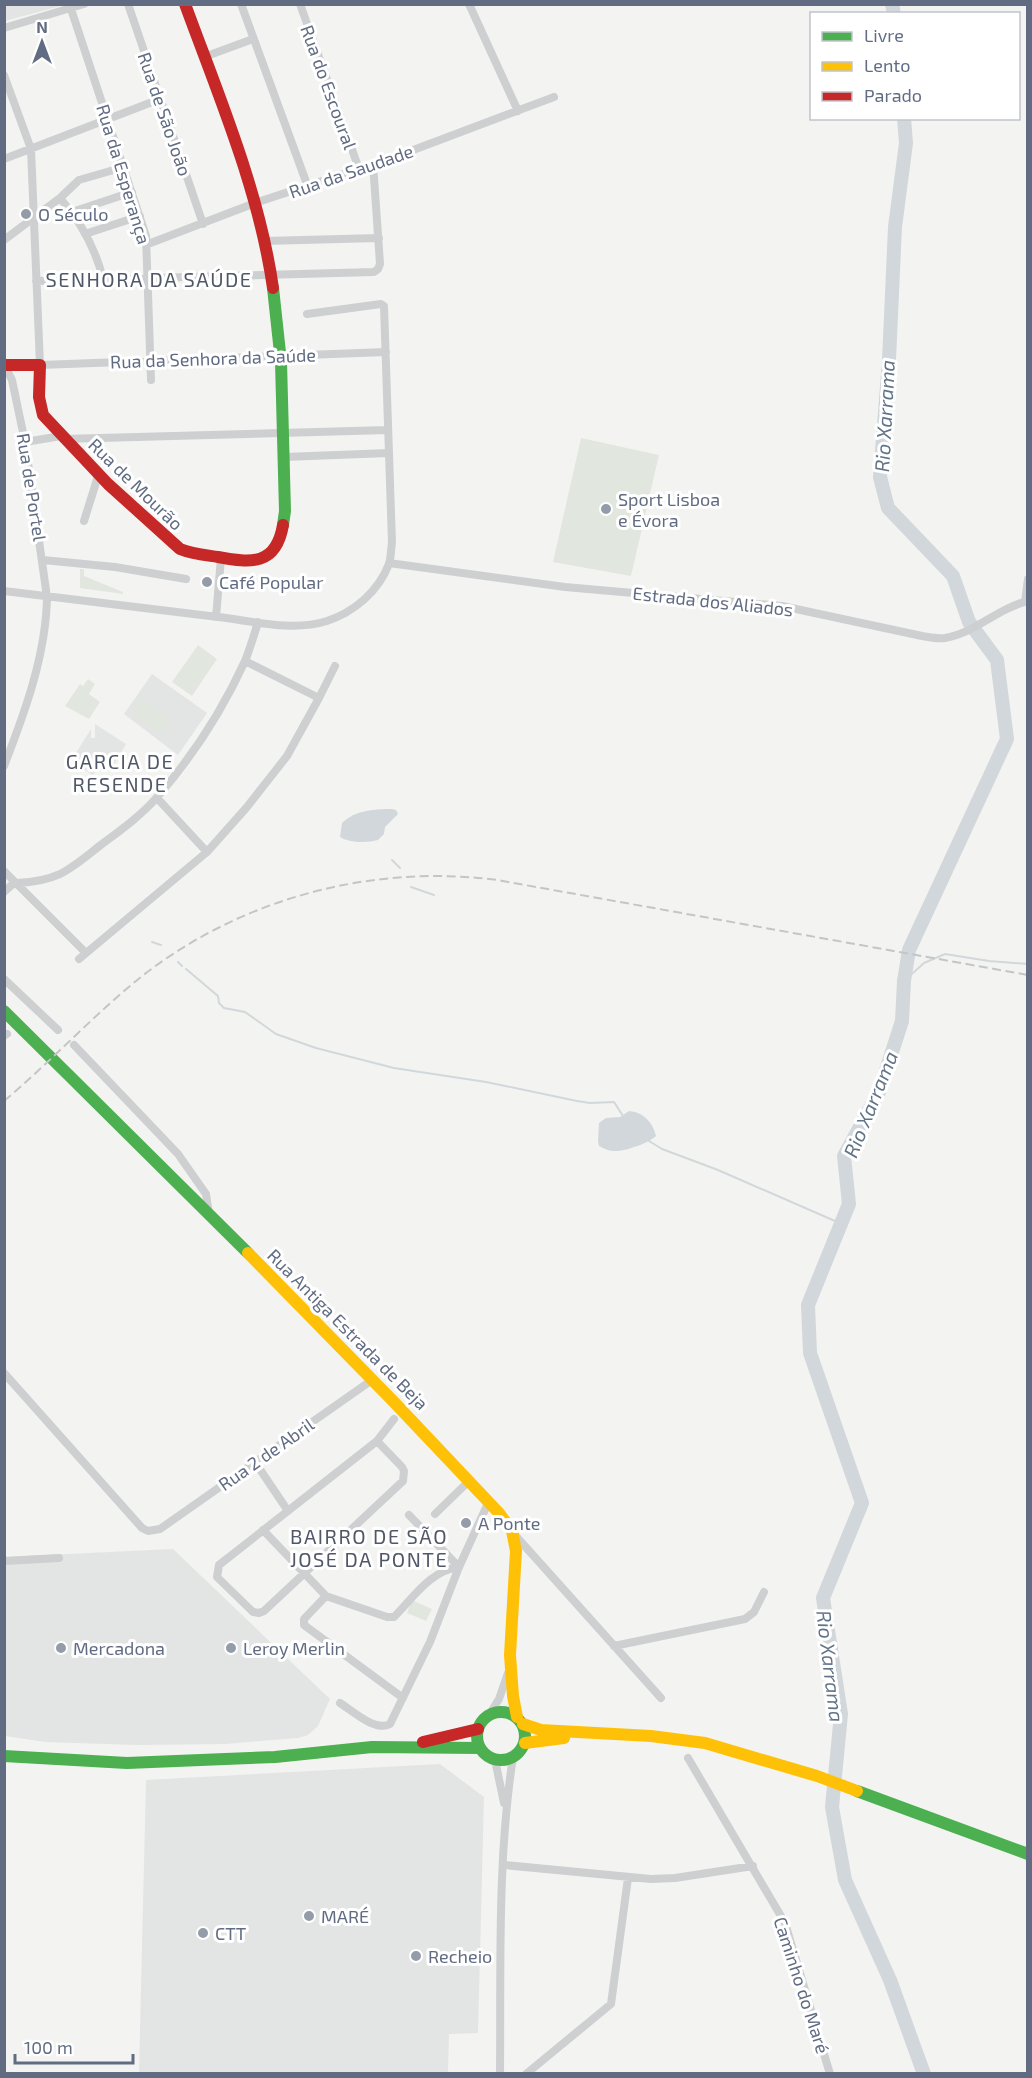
<svg xmlns="http://www.w3.org/2000/svg" width="1032" height="2078" viewBox="0 0 1032 2078" font-family="'Exo 2',sans-serif">
<style>
.built{fill:#e3e4e4}
.green{fill:#e1e7df}
.water{fill:#d1d7db}
.lines{fill:none;stroke-linecap:round;stroke-linejoin:round}
.stream{stroke:#d1d7db;stroke-width:2}
.river{stroke:#d1d7db;stroke-width:14}
.street{stroke:#cecfd0;stroke-width:8}
.fast{stroke:#4caf50;stroke-width:12}
.slow{stroke:#ffc107;stroke-width:12}
.jam{stroke:#c62828;stroke-width:12}
.rail{stroke:#c4c5c6;stroke-width:2;stroke-dasharray:9 4.5;stroke-linecap:butt}
.poi-dot{fill:#949caa;stroke:#fff;stroke-width:2}
.labels{text-anchor:middle;dominant-baseline:central;stroke-width:6;stroke-linejoin:round;paint-order:stroke}
.street-label{font-size:18px;fill:#616c83;stroke:#fff}
.poi-label{font-size:18px;fill:#616c83;stroke:#fff;text-anchor:start}
.neighbourhood-label{font-size:20px;letter-spacing:1.5px;fill:#505868;stroke:#fff}
.water-label{font-size:20px;font-style:italic;fill:#627488;stroke:#fff}
</style>
<rect width="100%" height="100%" fill="#f3f4f1"/>
<path class="built" d="M 5,4 L 64,4 L 64,5 L 5,21 Z
M 152,674 L 207,713 L 178,755 L 124,714 Z
M 95,724 L 126,744 L 111,770 L 96,771 L 93,775 L 71,761 L 91,729 L 91,738 L 95,738 Z
M 173,1549 L 330,1699 L 318,1726 L 308,1735 L 298,1738 L 225,1744 L 137,1745 L 45,1742 L 5,1736 L 4,1557 Z
M 440,1764 L 484,1797 L 478,2033 L 449,2034 L 448,2072 L 474,2073 L 139,2073 L 146,1780 Z"/>
<path class="green" d="M 581,438 L 659,455 L 631,576 L 553,562 Z
M 80,569 L 84,569 L 84,576 L 123,592 L 123,594 L 80,588 Z
M 198,645 L 217,659 L 192,696 L 172,682 Z
M 88,679 L 95,684 L 89,694 L 100,702 L 89,719 L 65,706 L 80,684 L 83,686 Z
M 142,697 L 172,718 L 160,734 L 131,713 Z
M 412,1600 L 432,1609 L 426,1621 L 407,1613 Z"/>
<path class="water" d="M 392,809 L 396,810 L 398,814 L 385,827 L 384,834 L 378,840 C 367,843 349,843 340,837 L 342,823 C 355,810 375,809 392,809 Z
M 629,1111 C 643,1112 653,1122 656,1136 C 649,1143 624,1152 613,1151 C 609,1151 603,1148 599,1146 L 598,1141 L 599,1123 L 606,1118 L 620,1117 Z"/>
<g class="lines">
<path class="stream" d="M 392,860 L 400,868
M 411,887 L 434,895
M 152,942 L 161,945
M 178,962 L 182,966
M 186,969 L 218,996 L 219,1003 L 224,1008 L 245,1012 L 276,1034 L 316,1048 L 394,1068 L 486,1082 L 577,1101 L 590,1103 L 614,1102 L 623,1116
M 904,981 L 924,963 L 945,954 L 989,961 L 1028,964
M 649,1141 L 662,1149 L 718,1170 L 835,1221 L 839,1230"/>
<path class="river" d="M 892,4 L 894,14
M 904,118 L 906,143 L 895,227 L 889,360 L 880,477 L 888,508 L 953,576 L 969,622 L 997,660 L 1007,739 L 909,950 L 904,981 L 902,1021 L 879,1092 L 844,1156 L 849,1204 L 808,1305 L 810,1353 L 862,1503 L 823,1598 L 841,1714 L 832,1807 L 845,1880 L 890,1980 L 924,2074"/>
<path class="street" d="M 128,4 L 203,224
M 241,4 L 308,187
M 300,4 L 359,169
M 469,4 L 518,111
M 71,9 L 146,236 L 151,380
M 4,28 L 84,4
M 204,57 L 253,39
M 4,75 L 31,149 L 40,365 L 386,352
M 4,159 L 160,99
M 60,198 C 80,221 96,250 103,279
M 72,212 L 132,192
M 85,234 L 140,216
M 4,240 L 60,198 L 79,180 L 124,167
M 264,241 L 379,238
M 148,244 L 255,203 L 392,158 L 554,97
M 36,281 L 374,272 L 378,269 L 380,264 L 373,163
M 63,439 L 388,430
M 25,442 L 61,436
M 284,457 L 389,453
M 84,521 L 99,473
M 43,560 L 115,567 L 186,579
M 389,563 L 565,587 L 782,606 L 922,636 C 929,637 938,639 945,638 C 975,633 996,609 1028,601
M 4,591 C 76,600 147,609 218,617 C 253,621 292,632 327,621 C 354,612 378,592 389,564 C 391,558 391,549 392,542 L 384,306 L 381,304 L 307,314
M 1025,602 L 1028,579
M 216,617 L 221,558
M 319,698 L 335,666
M 4,766 C 25,712 46,655 47,597 L 25,442 L 12,380 L 5,366
M 157,798 L 207,852
M 4,871 L 86,953
M 17,883 C 60,881 70,869 102,844 C 121,830 143,814 158,796 C 192,757 223,709 245,661 C 250,649 254,635 258,622
M 4,892 L 15,882
M 79,959 L 207,852 L 247,807 L 287,756 L 319,698 L 245,661
M 4,979 L 58,1030
M 4,1036 L 7,1034
M 74,1045 L 178,1154 L 206,1194 L 209,1214
M 4,1373 L 142,1528 L 148,1531 L 160,1529 L 372,1380
M 377,1441 L 402,1467 L 404,1471 L 403,1481 L 264,1611 L 259,1613 L 253,1612 L 217,1577 L 219,1565 L 377,1441 L 394,1419
M 255,1462 L 288,1511
M 435,1514 L 470,1480
M 409,1515 L 459,1567
M 263,1530 L 326,1596 L 387,1617 L 394,1617 C 413,1598 431,1570 459,1567
M 514,1534 L 661,1698
M 4,1561 L 59,1558
M 326,1596 L 304,1619 L 304,1625 L 403,1698
M 614,1646 L 745,1619 L 754,1612 L 764,1592
M 340,1703 C 353,1711 375,1732 390,1724 L 430,1642 L 459,1567 L 489,1501
M 489,1715 L 499,1699 L 508,1673
M 688,1758 L 785,1923 L 830,2074
M 495,1760 L 504,1803
M 504,1865 L 651,1879 L 675,1878 L 753,1866
M 500,2074 C 501,1969 497,1861 513,1757
M 526,2074 L 611,2004 L 628,1878"/>
<path class="fast" d="M 273,288 L 281,362 L 285,511 L 283,525
M 4,1011 L 248,1253
M477 1736a24 24 0 1 1 48 0a24 24 0 1 1-48 0Z
M 4,1756 L 127,1763 L 275,1757 L 372,1747 L 480,1748
M 857,1791 L 1028,1854"/>
<path class="slow" d="M 248,1253 L 393,1401 L 499,1513 L 512,1531 L 516,1551 L 510,1655 L 513,1696 L 517,1717
M 523,1724 L 541,1730 L 651,1736 L 705,1743 L 817,1776 L 857,1791
M 525,1743 L 564,1738"/>
<path class="jam" d="M 185,4 C 219,97 259,190 273,288
M 4,365 L 40,365 L 39,397 L 43,415 L 108,484 L 180,549 C 192,554 205,555 218,557 C 251,563 276,566 283,525
M 423,1742 L 478,1729"/>
<path class="rail" d="M 4,1101 C 53,1060 96,1012 146,973 C 246,897 374,864 497,880 L 1028,975"/>
</g>
<g class="poi-dot">
<circle cx="26" cy="214" r="6"/>
<circle cx="606" cy="509" r="6"/>
<circle cx="207" cy="582" r="6"/>
<circle cx="466" cy="1523" r="6"/>
<circle cx="61" cy="1648" r="6"/>
<circle cx="231" cy="1648" r="6"/>
<circle cx="309" cy="1916" r="6"/>
<circle cx="203" cy="1933" r="6"/>
<circle cx="416" cy="1956" r="6"/>
</g>
<g class="labels">
<g class="street-label">
<text transform="translate(329 87) rotate(70)">Rua do Escoural</text>
<text transform="translate(165 114) rotate(71)">Rua de São João</text>
<text transform="translate(351 171) rotate(-19)">Rua da Saudade</text>
<text transform="translate(124 174) rotate(73)">Rua da Esperança</text>
<text transform="translate(213 358) rotate(-2)">Rua da Senhora da Saúde</text>
<text transform="translate(136 484) rotate(44)">Rua de Mourão</text>
<text transform="translate(32 487) rotate(81)">Rua de Portel</text>
<text transform="translate(713 601) rotate(6)">Estrada dos Aliados</text>
<text transform="translate(348 1329) rotate(45)">Rua Antiga Estrada de Beja</text>
<text transform="translate(266 1454) rotate(-35)">Rua 2 de Abril</text>
<text transform="translate(802 1985) rotate(72)">Caminho do Maré</text>
</g>
<g class="poi-label">
<text x="38" y="214">O Século</text>
<text x="618" y="499">Sport Lisboa<tspan x="618" dy="21">e Évora</tspan></text>
<text x="219" y="582">Café Popular</text>
<text x="478" y="1523">A Ponte</text>
<text x="73" y="1648">Mercadona</text>
<text x="243" y="1648">Leroy Merlin</text>
<text x="321" y="1916">MARÉ</text>
<text x="215" y="1933">CTT</text>
<text x="428" y="1956">Recheio</text>
</g>
<g class="neighbourhood-label">
<text x="149" y="279">SENHORA DA SAÚDE</text>
<text x="120" y="761">GARCIA DE<tspan x="120" dy="23">RESENDE</tspan></text>
<text x="369" y="1536">BAIRRO DE SÃO<tspan x="369" dy="23">JOSÉ DA PONTE</tspan></text>
</g>
<g class="water-label">
<text transform="translate(884 416) rotate(-87)">Rio Xarrama</text>
<text transform="translate(870 1104) rotate(-68)">Rio Xarrama</text>
<text transform="translate(831 1666) rotate(83)">Rio Xarrama</text>
</g>
</g>
<rect width="1032" height="2078" fill="none" stroke="#616c83" stroke-width="12"/>
<rect x="810" y="12" width="210" height="108" fill="#ffffff" stroke="#c0c4cd" stroke-width="1.5"/>
<rect x="822" y="32" width="30" height="9" fill="#4caf50" stroke="#c0c4cd" stroke-width="1.5"/>
<text x="864" y="42" font-size="18" fill="#616c83">Livre</text>
<rect x="822" y="62" width="30" height="9" fill="#ffc107" stroke="#c0c4cd" stroke-width="1.5"/>
<text x="864" y="72" font-size="18" fill="#616c83">Lento</text>
<rect x="822" y="92" width="30" height="9" fill="#c62828" stroke="#c0c4cd" stroke-width="1.5"/>
<text x="864" y="102" font-size="18" fill="#616c83">Parado</text>
<g transform="translate(42 42)" stroke="#ffffff" stroke-width="4.5" paint-order="stroke">
<path d="M0-4.5L10 22L0 15L-10 22Z" fill="#616c83"/>
<text y="-9" font-size="16" font-weight="bold" text-anchor="middle" fill="#616c83">N</text>
</g>
<path d="M15 2054v9h118v-9" fill="none" stroke="#616c83" stroke-width="3"/>
<text x="24" y="2054" font-size="18" fill="#616c83" stroke="#ffffff" stroke-width="4.5" paint-order="stroke">100 m</text>
</svg>
